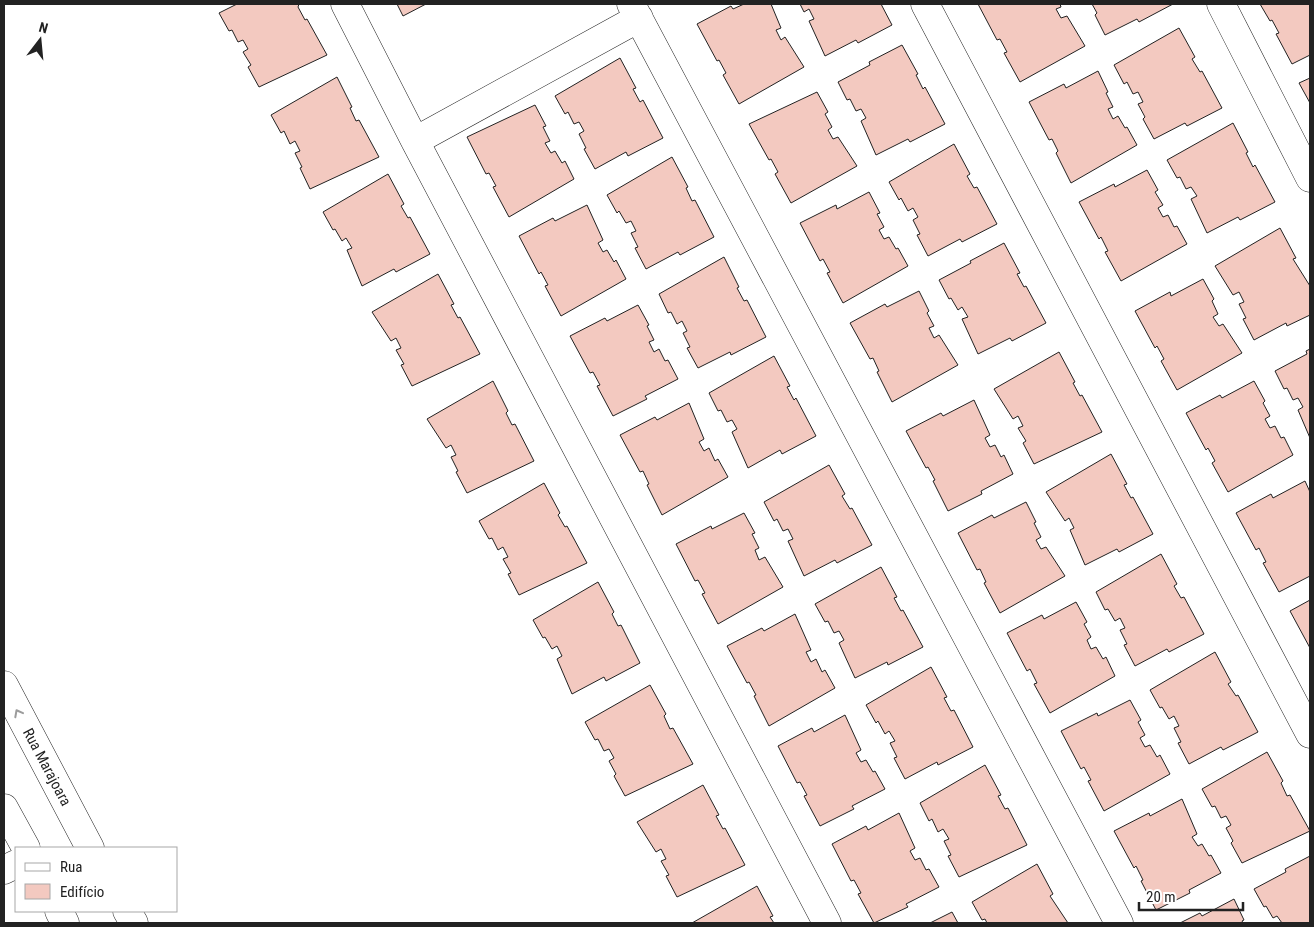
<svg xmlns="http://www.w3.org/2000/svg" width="1314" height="927" viewBox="0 0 1314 927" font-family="'Roboto Condensed',sans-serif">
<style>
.building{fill:#f3c9c0;stroke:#222}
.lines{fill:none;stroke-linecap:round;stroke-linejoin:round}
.minor-casing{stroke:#222;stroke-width:29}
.minor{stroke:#fff;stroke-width:28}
.oneway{stroke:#9c9c9c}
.labels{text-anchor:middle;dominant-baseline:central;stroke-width:4;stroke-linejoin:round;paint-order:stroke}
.street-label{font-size:15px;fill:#222;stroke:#fff}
</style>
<rect width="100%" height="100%" fill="#fff"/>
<path class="building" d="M 237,4 L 299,4 L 298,7 L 305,20 L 307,19 L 327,55 L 259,87 L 248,67 L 251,65 L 243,52 L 248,49 L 243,40 L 238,42 L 232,30 L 229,31 L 219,13 Z
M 397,4 L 426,4 L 403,16 Z
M 744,4 L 771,4 L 781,28 L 776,30 L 781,40 L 785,37 L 804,67 L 739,104 L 723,75 L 726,73 L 719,60 L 717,61 L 697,24 L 731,6 L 733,9 Z
M 800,4 L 881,4 L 892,25 L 858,43 L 856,40 L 825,56 L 809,21 L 814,19 L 809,9 L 804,12 Z
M 978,4 L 1060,4 L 1061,7 L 1056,9 L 1061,18 L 1067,16 L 1085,46 L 1020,82 L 1004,53 L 1007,52 L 1000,39 L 997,40 Z
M 1092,4 L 1173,4 L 1139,22 L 1137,19 L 1105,35 L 1095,15 L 1097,13 Z
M 1260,4 L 1310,4 L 1310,55 L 1292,64 L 1276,34 L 1279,33 L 1272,20 L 1270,21 Z
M 1179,28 L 1195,57 L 1192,59 L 1200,72 L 1202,71 L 1222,108 L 1187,126 L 1185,123 L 1154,139 L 1143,119 L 1145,117 L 1138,104 L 1143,102 L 1138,92 L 1133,94 L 1127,82 L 1124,84 L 1114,65 Z
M 902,45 L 918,74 L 916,75 L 923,89 L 925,87 L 945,124 L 910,142 L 908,139 L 876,155 L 861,121 L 866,118 L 861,109 L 856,111 L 850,99 L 847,100 L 838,82 L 870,65 L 869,62 Z
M 620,58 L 636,88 L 633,89 L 640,102 L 643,100 L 663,138 L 628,156 L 626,152 L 595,169 L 584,149 L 586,148 L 579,134 L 584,131 L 579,122 L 574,124 L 568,112 L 565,114 L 555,96 Z
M 1098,71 L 1108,92 L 1106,93 L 1113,107 L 1108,109 L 1113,119 L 1118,116 L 1125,128 L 1127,127 L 1137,145 L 1071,183 L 1056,153 L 1058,151 L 1052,139 L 1049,140 L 1029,102 L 1064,84 L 1066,88 Z
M 337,77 L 352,107 L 350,108 L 356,121 L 359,120 L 379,157 L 310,189 L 300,168 L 302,167 L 295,153 L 300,151 L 295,141 L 290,144 L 284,131 L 281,133 L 271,115 Z
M 1310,78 L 1310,103 L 1299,83 Z
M 817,92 L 828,112 L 825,114 L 832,127 L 828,130 L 833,139 L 838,137 L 857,166 L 791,203 L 775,174 L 778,172 L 771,159 L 769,160 L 749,124 Z
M 535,105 L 546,126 L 543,127 L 550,141 L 545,143 L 551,153 L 555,151 L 562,163 L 565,161 L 574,179 L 509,217 L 493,187 L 496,186 L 489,173 L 486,174 L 467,137 Z
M 1233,123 L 1248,152 L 1246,153 L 1253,167 L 1255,165 L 1275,202 L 1240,220 L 1238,217 L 1207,233 L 1191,199 L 1197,196 L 1191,187 L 1186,189 L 1180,177 L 1177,178 L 1167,160 Z
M 954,144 L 970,174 L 967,176 L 974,188 L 977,187 L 997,224 L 962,242 L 960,239 L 928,256 L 917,235 L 920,234 L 913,220 L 918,217 L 913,208 L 908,211 L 901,198 L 899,200 L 889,182 Z
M 672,157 L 688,187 L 686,188 L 692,201 L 695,200 L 714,237 L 680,255 L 678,252 L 646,269 L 635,248 L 638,247 L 631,233 L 636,231 L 631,221 L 626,223 L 619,211 L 617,213 L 607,195 Z
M 1147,170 L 1158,190 L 1155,192 L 1163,205 L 1158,208 L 1163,217 L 1168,215 L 1174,227 L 1177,226 L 1187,244 L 1121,281 L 1105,252 L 1108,251 L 1101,237 L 1099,239 L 1079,202 L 1114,184 L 1115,187 Z
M 388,174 L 404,204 L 401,206 L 408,218 L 410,217 L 430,254 L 396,272 L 394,269 L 362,286 L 347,250 L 352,248 L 346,238 L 342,241 L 335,229 L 333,230 L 323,212 Z
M 869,192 L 880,213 L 877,214 L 884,227 L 879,230 L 884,239 L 889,237 L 896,249 L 898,248 L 908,266 L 843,303 L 827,273 L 830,272 L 823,259 L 820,261 L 800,223 L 836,205 L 837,209 Z
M 587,205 L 603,240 L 598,243 L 603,252 L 607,250 L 614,262 L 616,260 L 626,279 L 561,316 L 545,286 L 548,285 L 541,272 L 539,274 L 519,236 L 553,218 L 555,221 Z
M 1280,228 L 1296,258 L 1293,259 L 1310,286 L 1310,315 L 1287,326 L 1286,323 L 1254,340 L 1243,319 L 1246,318 L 1239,304 L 1244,302 L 1239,292 L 1233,295 L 1215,266 Z
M 1004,243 L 1020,273 L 1017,274 L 1024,287 L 1026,286 L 1046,323 L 1012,341 L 1010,338 L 978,354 L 962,319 L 968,317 L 962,307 L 958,310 L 951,298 L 949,299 L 939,280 L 971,263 L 970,261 Z
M 724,257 L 739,287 L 737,288 L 744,301 L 747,300 L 766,337 L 731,355 L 730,352 L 698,368 L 687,348 L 690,347 L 683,333 L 687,331 L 682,321 L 677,324 L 671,312 L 668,313 L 659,294 Z
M 438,274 L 454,304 L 451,305 L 458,318 L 460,317 L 480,354 L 412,386 L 401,365 L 404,364 L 396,350 L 401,348 L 396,338 L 391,341 L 372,312 Z
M 1203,279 L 1214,299 L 1212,301 L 1218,314 L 1213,317 L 1219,326 L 1223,324 L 1242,353 L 1177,390 L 1161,361 L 1164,359 L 1157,346 L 1155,348 L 1135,311 L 1170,292 L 1171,296 Z
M 919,291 L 929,311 L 927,313 L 934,326 L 929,328 L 934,338 L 939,335 L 958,365 L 892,402 L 877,372 L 879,371 L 873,358 L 870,359 L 850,323 L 885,304 L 887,307 Z
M 638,305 L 649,325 L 647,326 L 654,340 L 649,342 L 654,352 L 659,349 L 665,361 L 668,360 L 678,379 L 645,396 L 647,399 L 613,416 L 597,386 L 600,385 L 593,372 L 590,373 L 570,336 L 605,318 L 607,321 Z
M 1310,349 L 1310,438 L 1298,410 L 1303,407 L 1298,398 L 1293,400 L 1287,388 L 1284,389 L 1275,371 L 1307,354 L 1306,351 Z
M 1059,352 L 1075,382 L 1073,383 L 1080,396 L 1082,395 L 1102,432 L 1034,464 L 1023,443 L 1026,441 L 1018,428 L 1023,426 L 1018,416 L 1013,419 L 994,389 Z
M 774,356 L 790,386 L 787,387 L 794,400 L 796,398 L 816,436 L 782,454 L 780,450 L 748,468 L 732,432 L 737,429 L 732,420 L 727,422 L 721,410 L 718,411 L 709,393 Z
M 493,381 L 508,411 L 506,413 L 512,425 L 515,424 L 534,461 L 467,493 L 456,472 L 458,471 L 451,457 L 456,455 L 451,445 L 446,448 L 427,419 Z
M 1254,381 L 1265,401 L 1263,403 L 1270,416 L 1265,419 L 1270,428 L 1275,426 L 1281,438 L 1284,437 L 1293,455 L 1228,492 L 1212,463 L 1215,461 L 1208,448 L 1206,450 L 1186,413 L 1220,395 L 1222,398 Z
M 974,400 L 990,435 L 985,438 L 990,447 L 995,445 L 1001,457 L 1004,455 L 1013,474 L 981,491 L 982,494 L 948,511 L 933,481 L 935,480 L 928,467 L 926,468 L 906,431 L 941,413 L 943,416 Z
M 689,403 L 704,439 L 699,442 L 704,451 L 709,448 L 715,461 L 718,459 L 728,477 L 662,515 L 647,485 L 649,484 L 643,471 L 640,472 L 620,435 L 655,417 L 657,420 Z
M 1111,454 L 1127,484 L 1124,485 L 1131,498 L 1133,497 L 1153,534 L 1119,552 L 1117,549 L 1085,565 L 1070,530 L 1074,528 L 1069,518 L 1065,521 L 1046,492 Z
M 829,465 L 845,494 L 842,496 L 850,509 L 852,508 L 872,545 L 837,563 L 835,560 L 804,576 L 788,541 L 793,539 L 788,529 L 783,531 L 777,519 L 774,521 L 764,502 Z
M 1305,481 L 1310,492 L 1310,576 L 1279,592 L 1263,563 L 1266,562 L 1259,548 L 1256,550 L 1236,513 L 1271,494 L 1273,498 Z
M 544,483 L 560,513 L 558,515 L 565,527 L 567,526 L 587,563 L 519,595 L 508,574 L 511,573 L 503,559 L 508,557 L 503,547 L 498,550 L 492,538 L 489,539 L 479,521 Z
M 1026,502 L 1036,522 L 1034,523 L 1041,537 L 1036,540 L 1041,549 L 1046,547 L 1065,576 L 1000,613 L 984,583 L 986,582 L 980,569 L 977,570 L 958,533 L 992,515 L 994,518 Z
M 744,513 L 755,533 L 752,534 L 759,548 L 755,550 L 759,560 L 765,557 L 783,587 L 718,624 L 702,594 L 705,593 L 698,580 L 695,581 L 676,544 L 711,526 L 712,529 Z
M 1161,554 L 1177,584 L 1174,586 L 1181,598 L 1184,597 L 1204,634 L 1169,652 L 1167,649 L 1135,666 L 1124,645 L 1127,644 L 1120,630 L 1125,628 L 1120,618 L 1115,621 L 1108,609 L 1105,610 L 1096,592 Z
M 881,567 L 897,597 L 894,598 L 901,611 L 903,610 L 923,647 L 888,665 L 887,662 L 855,678 L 839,643 L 844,640 L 839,631 L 834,633 L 828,621 L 825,622 L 815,604 Z
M 598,582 L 614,612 L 612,614 L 618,626 L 621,625 L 640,663 L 606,681 L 604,677 L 572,694 L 557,659 L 562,656 L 557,646 L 552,649 L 545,637 L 543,638 L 533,620 Z
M 1310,600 L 1310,648 L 1290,611 Z
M 1076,602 L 1087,622 L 1084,624 L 1091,637 L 1087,640 L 1091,649 L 1096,647 L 1103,659 L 1106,657 L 1115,676 L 1050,713 L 1034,684 L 1037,683 L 1030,669 L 1027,671 L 1007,633 L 1042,615 L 1044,619 Z
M 795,614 L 811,650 L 806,652 L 811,662 L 816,659 L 822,672 L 825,670 L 835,688 L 769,726 L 754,696 L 756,695 L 749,682 L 747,683 L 727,646 L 762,628 L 764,631 Z
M 1215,652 L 1231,682 L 1228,684 L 1236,696 L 1238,695 L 1258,732 L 1223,750 L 1221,747 L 1189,764 L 1178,743 L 1181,742 L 1174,728 L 1179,726 L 1174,716 L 1169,719 L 1162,707 L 1160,708 L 1150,690 Z
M 931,667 L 947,697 L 944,698 L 951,711 L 954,710 L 973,747 L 938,765 L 937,762 L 905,779 L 894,758 L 897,757 L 890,743 L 895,741 L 889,731 L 885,734 L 878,721 L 876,723 L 866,705 Z
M 650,685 L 666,714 L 664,716 L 670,729 L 673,728 L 693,764 L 625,796 L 614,776 L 616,774 L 609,761 L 614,758 L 609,749 L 604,751 L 598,739 L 595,740 L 585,722 Z
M 1130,700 L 1141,720 L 1138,722 L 1145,735 L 1140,738 L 1145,747 L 1150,745 L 1157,757 L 1160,755 L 1170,774 L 1104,811 L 1088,781 L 1091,780 L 1084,767 L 1081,769 L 1061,731 L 1097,713 L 1098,716 Z
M 845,715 L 861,750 L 856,753 L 861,762 L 866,760 L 873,772 L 875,771 L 885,789 L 852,806 L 854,809 L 820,826 L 804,796 L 807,795 L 800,782 L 797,783 L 778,746 L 812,728 L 814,732 Z
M 1267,752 L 1283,781 L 1281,783 L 1287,796 L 1290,795 L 1310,831 L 1242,863 L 1231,843 L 1233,841 L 1226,828 L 1231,825 L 1226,816 L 1221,818 L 1215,806 L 1212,807 L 1202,789 Z
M 985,765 L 1001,795 L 998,796 L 1005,809 L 1008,808 L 1027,845 L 959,877 L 948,856 L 951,855 L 944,841 L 949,839 L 943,829 L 938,832 L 932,819 L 929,821 L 920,803 Z
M 703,785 L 719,815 L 716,816 L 723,829 L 725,828 L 745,865 L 677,897 L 666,876 L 669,875 L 661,861 L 666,859 L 661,849 L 656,852 L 637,822 Z
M 1182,799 L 1197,834 L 1192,837 L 1198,846 L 1202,844 L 1209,856 L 1211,855 L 1221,873 L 1189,890 L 1190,893 L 1156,910 L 1141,881 L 1143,880 L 1136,866 L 1134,868 L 1114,831 L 1149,813 L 1150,816 Z
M 899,813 L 915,848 L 910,851 L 915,860 L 920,858 L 926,870 L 929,869 L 939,887 L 906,904 L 908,907 L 874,923 L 858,894 L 861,893 L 854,880 L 851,881 L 832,844 L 866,826 L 868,830 Z
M 1310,856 L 1310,923 L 1282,923 L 1277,916 L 1273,918 L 1266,906 L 1264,907 L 1254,889 L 1286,872 L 1285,869 Z
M 1037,864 L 1053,894 L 1050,896 L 1068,923 L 987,923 L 985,919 L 982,920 L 972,902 Z
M 757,886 L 773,916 L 770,917 L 774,923 L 692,923 Z
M 1234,899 L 1244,920 L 1242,921 L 1243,923 L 1180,923 L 1200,913 L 1202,916 Z
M 952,912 L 958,923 L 930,923 Z"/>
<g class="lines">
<defs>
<path id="minor" d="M 345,4 L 415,141 L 827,923
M 631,4 L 1119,923
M 925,4 L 1310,734
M 1221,4 L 1310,178
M 415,141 L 639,18
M 4,685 L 90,848
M 4,808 L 26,848
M 4,870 L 16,864
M 59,911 L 65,923
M 127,911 L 134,923"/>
</defs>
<use href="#minor" class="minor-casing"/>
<use href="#minor" class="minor"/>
</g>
<defs><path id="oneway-chevron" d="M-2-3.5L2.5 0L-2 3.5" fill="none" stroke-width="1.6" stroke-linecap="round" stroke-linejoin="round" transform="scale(1.25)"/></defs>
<use class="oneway" href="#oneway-chevron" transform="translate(18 713) rotate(-118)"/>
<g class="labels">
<g class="street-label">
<text transform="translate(47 767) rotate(62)">Rua Marajoara</text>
</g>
</g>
<rect width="1314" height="927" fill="none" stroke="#222222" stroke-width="10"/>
<rect x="15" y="847" width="162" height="65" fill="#ffffff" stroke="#a7a7a7"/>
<rect x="25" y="863" width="25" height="8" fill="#ffffff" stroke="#a7a7a7"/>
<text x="60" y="872" font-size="15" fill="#222222">Rua</text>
<rect x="25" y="884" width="25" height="15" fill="#f3c9c0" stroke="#a7a7a7"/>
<text x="60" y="897" font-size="15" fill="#222222">Edifício</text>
<g transform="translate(40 40) rotate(16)" stroke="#ffffff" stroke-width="4" paint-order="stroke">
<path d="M0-4L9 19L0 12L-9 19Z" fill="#222222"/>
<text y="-8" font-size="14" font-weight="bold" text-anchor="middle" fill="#222222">N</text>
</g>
<path d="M1139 902v8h104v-8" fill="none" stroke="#222222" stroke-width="2.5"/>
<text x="1146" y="902" font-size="15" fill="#222222" stroke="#ffffff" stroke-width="4" paint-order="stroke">20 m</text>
</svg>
